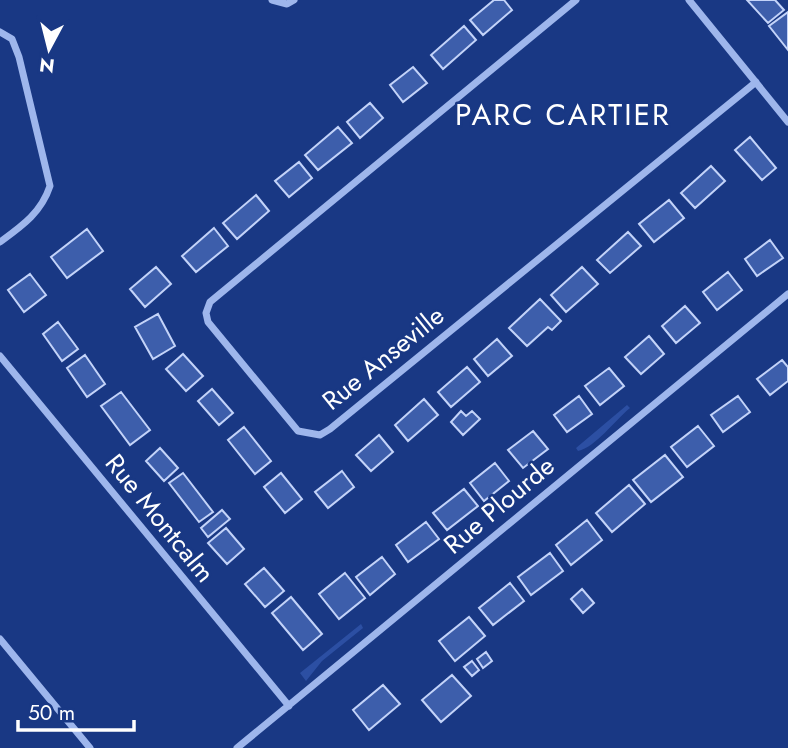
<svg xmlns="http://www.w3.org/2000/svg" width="788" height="748" viewBox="0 0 788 748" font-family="Jost,sans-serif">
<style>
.green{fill:#2c4fa3}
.building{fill:#3d5eab;stroke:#c3d3f9;stroke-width:2}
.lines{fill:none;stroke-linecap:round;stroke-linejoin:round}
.street{stroke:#9eb6ec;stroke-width:7}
.labels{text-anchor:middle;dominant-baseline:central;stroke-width:5;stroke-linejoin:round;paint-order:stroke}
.street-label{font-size:26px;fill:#fff;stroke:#193884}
.quarter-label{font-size:30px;letter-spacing:2px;fill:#fff;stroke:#193884}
</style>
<rect width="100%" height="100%" fill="#193884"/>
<path class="green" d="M 627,405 L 630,408 C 614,421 596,447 578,451 L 576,448 Z
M 361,624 L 363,628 L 322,661 L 306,681 L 300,673 Z"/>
<path class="building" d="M 494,0 L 504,0 L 512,10 L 483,35 L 470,20 Z
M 747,0 L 775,0 L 784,10 L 768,23 Z
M 788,12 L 788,50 L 769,26 Z
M 464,26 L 476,40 L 443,69 L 431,55 Z
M 413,67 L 427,83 L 403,102 L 390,85 Z
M 370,103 L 383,118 L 360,138 L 347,122 Z
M 338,127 L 352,143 L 318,170 L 305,155 Z
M 750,137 L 776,168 L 762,180 L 735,150 Z
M 299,162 L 312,178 L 289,197 L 275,181 Z
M 711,166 L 725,181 L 695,208 L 681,193 Z
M 256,195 L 269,211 L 237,239 L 223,223 Z
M 669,200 L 684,218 L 654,242 L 639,224 Z
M 214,228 L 228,246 L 196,272 L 182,256 Z
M 87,229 L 103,251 L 67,278 L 51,257 Z
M 628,232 L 641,246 L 610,273 L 597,260 Z
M 770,240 L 783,258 L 757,276 L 745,259 Z
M 156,267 L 171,284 L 145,307 L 130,289 Z
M 582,267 L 598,284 L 566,312 L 551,295 Z
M 728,272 L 742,290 L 717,310 L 703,292 Z
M 30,274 L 46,295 L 24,312 L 8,290 Z
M 540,299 L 561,321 L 552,330 L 548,327 L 527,346 L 509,328 Z
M 685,306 L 700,323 L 676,343 L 662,326 Z
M 158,314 L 175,346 L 153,359 L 135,327 Z
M 58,322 L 78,349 L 62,361 L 43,334 Z
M 649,336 L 664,354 L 641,374 L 625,357 Z
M 497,339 L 512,356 L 488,376 L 474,359 Z
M 183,354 L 203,376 L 186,391 L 166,369 Z
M 85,355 L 105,384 L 87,397 L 67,368 Z
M 782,360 L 788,367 L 788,381 L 770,395 L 757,379 Z
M 467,367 L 480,382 L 451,407 L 438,392 Z
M 609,368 L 624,386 L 600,405 L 585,386 Z
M 212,389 L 233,413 L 219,425 L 198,401 Z
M 121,392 L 150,430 L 130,445 L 101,406 Z
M 579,396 L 592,414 L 567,432 L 554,415 Z
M 738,396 L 750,412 L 723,432 L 711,415 Z
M 424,399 L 438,415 L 408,441 L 395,425 Z
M 461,411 L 466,416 L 472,411 L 480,419 L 463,435 L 451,422 Z
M 698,426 L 714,446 L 687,467 L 671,447 Z
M 244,427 L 271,461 L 255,474 L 228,440 Z
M 533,431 L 548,449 L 523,468 L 508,450 Z
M 379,435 L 393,452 L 371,471 L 356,455 Z
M 160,448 L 178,468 L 164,481 L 146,461 Z
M 665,455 L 683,477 L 651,502 L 633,480 Z
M 495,463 L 509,481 L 484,501 L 470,483 Z
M 342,471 L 354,487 L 328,508 L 315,492 Z
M 183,473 L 213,512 L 199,522 L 169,483 Z
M 281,473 L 302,499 L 285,513 L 264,487 Z
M 629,485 L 645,504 L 612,532 L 596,513 Z
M 464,489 L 478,506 L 447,530 L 433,513 Z
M 222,510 L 230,519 L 208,537 L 201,528 Z
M 587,520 L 602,540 L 571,565 L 556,545 Z
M 426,522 L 439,539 L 408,562 L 396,545 Z
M 226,528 L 244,549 L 227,564 L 208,543 Z
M 550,553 L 563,571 L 531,595 L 518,577 Z
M 382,557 L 395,574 L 370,595 L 356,577 Z
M 264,568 L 284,591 L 265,607 L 245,584 Z
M 345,573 L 365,598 L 339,619 L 319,594 Z
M 510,583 L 524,601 L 493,625 L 479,608 Z
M 582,589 L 594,603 L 583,613 L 571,599 Z
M 291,597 L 322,634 L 303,650 L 272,613 Z
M 469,617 L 485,636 L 455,661 L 439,641 Z
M 486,652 L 492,661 L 483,668 L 477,659 Z
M 472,661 L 479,670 L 472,676 L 464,667 Z
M 452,675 L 471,696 L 441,722 L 422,700 Z
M 383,685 L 400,704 L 369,730 L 353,710 Z"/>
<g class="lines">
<path class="street" d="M 272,0 L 287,4 L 294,0
M 576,0 L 210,302 L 206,313 L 208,322 L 298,431 L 320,435 L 330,429 L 756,82
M 689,0 L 788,122
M 0,32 L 12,39 L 19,57 L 50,186 C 41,213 22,226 0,242
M 0,356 L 289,706
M 0,639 L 90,748
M 237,748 L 788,294"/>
</g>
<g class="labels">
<g class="street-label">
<text transform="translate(383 358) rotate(-39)">Rue Anseville</text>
<text transform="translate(499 505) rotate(-40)">Rue Plourde</text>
<text transform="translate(160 518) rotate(51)">Rue Montcalm</text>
</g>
<g class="quarter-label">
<text x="563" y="114">PARC CARTIER</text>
</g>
</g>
<g transform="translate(49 49) rotate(187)" stroke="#193884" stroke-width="5" paint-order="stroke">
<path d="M0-5L12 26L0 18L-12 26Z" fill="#ffffff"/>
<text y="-10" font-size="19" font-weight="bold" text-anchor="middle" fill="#ffffff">N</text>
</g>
<path d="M18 720v10h116v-10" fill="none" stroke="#ffffff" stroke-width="3.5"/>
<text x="28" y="720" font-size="21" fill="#ffffff" stroke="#193884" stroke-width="5" paint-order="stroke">50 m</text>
</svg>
